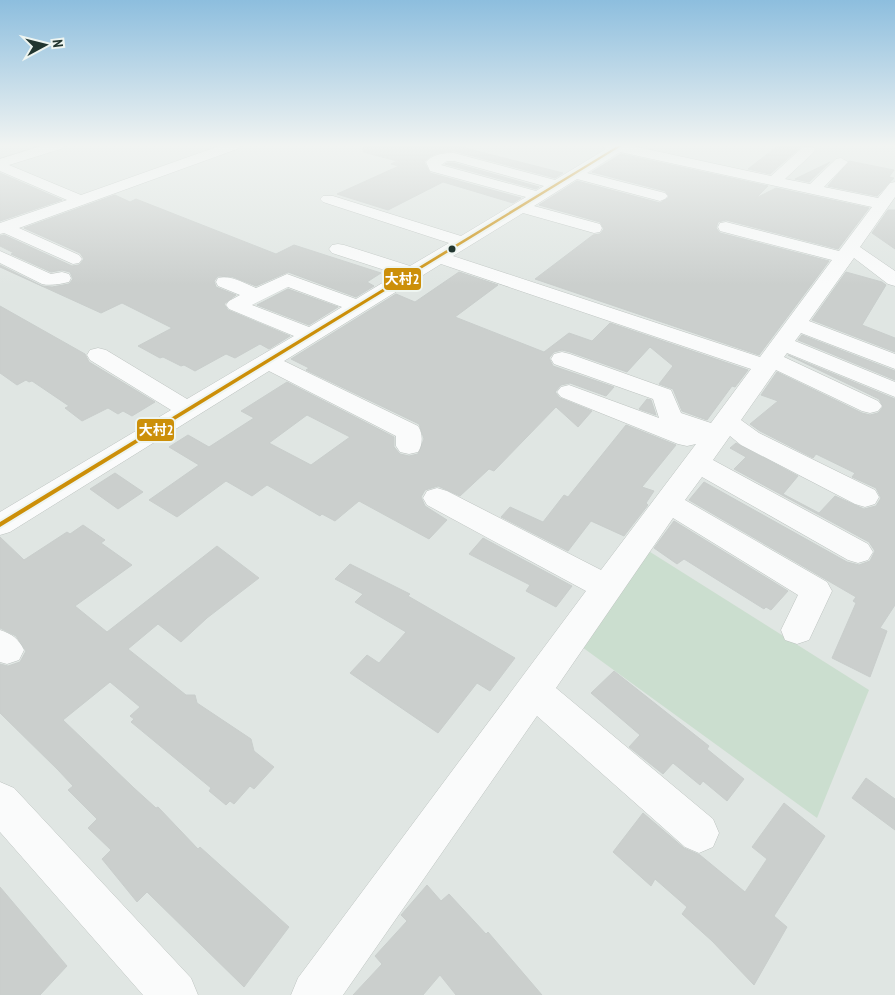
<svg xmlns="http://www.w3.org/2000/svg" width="895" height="995" viewBox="0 0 895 995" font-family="'PT Sans Narrow','Noto Sans JP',sans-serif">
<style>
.green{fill:#cbdecf}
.building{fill:#cbcfcd;stroke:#c9cecc;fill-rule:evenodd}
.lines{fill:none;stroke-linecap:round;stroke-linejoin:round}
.minor-casing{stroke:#bdc3c0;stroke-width:1}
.minor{fill:#fafbfb;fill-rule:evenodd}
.bus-1-casing{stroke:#eef5f1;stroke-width:4}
.bus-1{fill:#cc8f09;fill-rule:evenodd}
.bus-dot{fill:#21352f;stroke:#eef5f1;stroke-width:2}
.line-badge{stroke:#eef5f1;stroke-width:2}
.badge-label{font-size:14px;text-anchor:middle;font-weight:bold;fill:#fff}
</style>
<rect width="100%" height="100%" fill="#e0e6e3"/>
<path class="green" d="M 647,550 L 869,690 L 817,818 L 582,647 Z"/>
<path class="building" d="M 364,145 L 453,145 L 563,173 L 555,178 L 454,151 L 438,153 L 431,156 L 424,162 L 430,173 L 521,198 L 513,203 L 443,182 L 388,210 L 337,194 L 399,166 L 391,164 L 397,161 L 363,152 Z
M 779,145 L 803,145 L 770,174 L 748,169 Z
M 621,154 L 768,186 L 756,198 L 776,188 L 869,208 L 838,249 L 726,220 L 718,222 L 716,228 L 720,233 L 829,261 L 759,355 L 535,279 L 593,235 L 600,234 L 604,229 L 600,222 L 539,205 L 577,181 L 660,203 L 669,197 L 665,191 L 592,172 Z
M 849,161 L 894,170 L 889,177 L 894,178 L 877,196 L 828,186 Z
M 830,162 L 809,182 L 795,179 Z
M 448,163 L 454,163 L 539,187 L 536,189 L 445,164 Z
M 0,173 L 62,200 L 0,221 Z
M 115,195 L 130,202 L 136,199 L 276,254 L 294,245 L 381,273 L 367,282 L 374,286 L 356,297 L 288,272 L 256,286 L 233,277 L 218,276 L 214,281 L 216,287 L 236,295 L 224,304 L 228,310 L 290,336 L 269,349 L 260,344 L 235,358 L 226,354 L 195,371 L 184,365 L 181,366 L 163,357 L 160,358 L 138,346 L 172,328 L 122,303 L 101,313 L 0,267 L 0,265 L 42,286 L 52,287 L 69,284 L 73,279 L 70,272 L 62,270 L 51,272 L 11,254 L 14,253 L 0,246 L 0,236 L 4,235 L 72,266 L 79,265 L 84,259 L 80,253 L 24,228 Z
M 888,210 L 895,210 L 895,249 L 872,233 Z
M 459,272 L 498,285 L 455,317 L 544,352 L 569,333 L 592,341 L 610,323 L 748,370 L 735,387 L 732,386 L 707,420 L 682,411 L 673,389 L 659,384 L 673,366 L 650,347 L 627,372 L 570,352 L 562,350 L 554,352 L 549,358 L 553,366 L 614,387 L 606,396 L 570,383 L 561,385 L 555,392 L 560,398 L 592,411 L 578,427 L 556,407 L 494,471 L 489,469 L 460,496 L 438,486 L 425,490 L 421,497 L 425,506 L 447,520 L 429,539 L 359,501 L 335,521 L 322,514 L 320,516 L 267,485 L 252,496 L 226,481 L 177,517 L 149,500 L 199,465 L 169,447 L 188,435 L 209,447 L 254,418 L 241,411 L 287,382 L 394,437 L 394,447 L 400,454 L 409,456 L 418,454 L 424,439 L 419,424 L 306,370 L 309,368 L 291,359 L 396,294 L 415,302 ZM 307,415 L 350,437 L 311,465 L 269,443 Z
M 846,272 L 882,282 L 886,285 L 862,325 L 895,338 L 895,352 L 812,320 Z
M 288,289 L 338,307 L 309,325 L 257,305 Z
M 0,306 L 85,354 L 89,362 L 155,402 L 132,416 L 123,411 L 118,414 L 108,408 L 82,421 L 65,408 L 69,406 L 32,381 L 29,382 L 26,380 L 17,385 L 0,373 Z
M 802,335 L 895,371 L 895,380 L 798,340 Z
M 788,355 L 895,399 L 895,605 L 880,628 L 887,631 L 870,677 L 832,658 L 856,603 L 853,601 L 856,597 L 689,500 L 704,482 L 847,562 L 859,565 L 870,561 L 875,551 L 869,542 L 734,469 L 746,457 L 730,448 L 736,443 L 798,476 L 783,494 L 819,513 L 835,496 L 864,509 L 876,506 L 881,498 L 876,488 L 852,477 L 855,473 L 816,454 L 813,458 L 760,431 L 750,424 L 778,401 L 761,395 L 777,372 L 862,413 L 870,415 L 878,413 L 883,407 L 879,399 Z
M 647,399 L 651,400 L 656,415 L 639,409 Z
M 626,425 L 676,445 L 642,487 L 654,491 L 646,503 L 648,505 L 624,536 L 591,521 L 568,551 L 501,517 L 510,507 L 543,522 L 564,495 L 568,497 Z
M 115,473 L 143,492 L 118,509 L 90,489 Z
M 674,521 L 788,591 L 771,610 L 766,607 L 764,609 L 684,559 L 677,564 L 654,548 Z
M 83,525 L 105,540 L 101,543 L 132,565 L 75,606 L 107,632 L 217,546 L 259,578 L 207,618 L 181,642 L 158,624 L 128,649 L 186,695 L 195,695 L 197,703 L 251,739 L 254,751 L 274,767 L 254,789 L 250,786 L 234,804 L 230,801 L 226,805 L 209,791 L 211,788 L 131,722 L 134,719 L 130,716 L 140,707 L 110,682 L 63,720 L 134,788 L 156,808 L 158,807 L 198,849 L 200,847 L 289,927 L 244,987 L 147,892 L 137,902 L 102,859 L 111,850 L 88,828 L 97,819 L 68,790 L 73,786 L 58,770 L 0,713 L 0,664 L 8,666 L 20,662 L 26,651 L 16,636 L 0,628 L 0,537 L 24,560 L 67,532 L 70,534 Z
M 483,538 L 572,586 L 556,607 L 526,591 L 530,585 L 469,554 Z
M 350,564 L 410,594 L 408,596 L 515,658 L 490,691 L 477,683 L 438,733 L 350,673 L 367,655 L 379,663 L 406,632 L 355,602 L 363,594 L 335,579 Z
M 614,671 L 709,746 L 707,749 L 744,779 L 727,801 L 703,781 L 700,785 L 673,763 L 663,774 L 629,747 L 640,735 L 591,693 Z
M 866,778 L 895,799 L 895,830 L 852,798 Z
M 784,803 L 825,836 L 774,916 L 787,927 L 754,985 L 712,941 L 682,914 L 687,907 L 655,879 L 651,886 L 613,852 L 643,813 L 684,848 L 700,855 L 745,892 L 767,859 L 752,847 Z
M 427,885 L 441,901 L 449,894 L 486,934 L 488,932 L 542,995 L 456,995 L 440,975 L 423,995 L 353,995 L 382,964 L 375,956 L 407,921 L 401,915 Z
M 0,887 L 67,966 L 40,995 L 0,995 Z"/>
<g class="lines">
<defs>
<path id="minor" d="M 44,145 L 65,145 L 64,148 L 9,165 L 81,195 L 222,145 L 241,145 L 240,148 L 19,228 L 79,255 L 82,259 L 79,263 L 73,264 L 4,233 L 0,234 L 0,223 L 67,200 L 0,171 L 0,159 Z
M 601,145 L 628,145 L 771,176 L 803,147 L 813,147 L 815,150 L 813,153 L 785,179 L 810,184 L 836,159 L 841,158 L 848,162 L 824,187 L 878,198 L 890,183 L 895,182 L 895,197 L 860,247 L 895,271 L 895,286 L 888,284 L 854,258 L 809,321 L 895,354 L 895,369 L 801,333 L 795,341 L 895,382 L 895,397 L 787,353 L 784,357 L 878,401 L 882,406 L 878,411 L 870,413 L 862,411 L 776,370 L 741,420 L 759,433 L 875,490 L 879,497 L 875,504 L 865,507 L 855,504 L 741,445 L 730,436 L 713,460 L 868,544 L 873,552 L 868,560 L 858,563 L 848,560 L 702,477 L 685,500 L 827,582 L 832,591 L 809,640 L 797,644 L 785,640 L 781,630 L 798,595 L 673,518 L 556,688 L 713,819 L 719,833 L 713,847 L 699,853 L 685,847 L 537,716 L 343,995 L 291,995 L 298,978 L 586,591 L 427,505 L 423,498 L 427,491 L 437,488 L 447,491 L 601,570 L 696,444 L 687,446 L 678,444 L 561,397 L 557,392 L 561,387 L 569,385 L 659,418 L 653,399 L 554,364 L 551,359 L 554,354 L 562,352 L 570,354 L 671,390 L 681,413 L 711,423 L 751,369 L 441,264 L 284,361 L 418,426 C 423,434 423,444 418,452 L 409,454 L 400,452 L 396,446 L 396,436 L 269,371 L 10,532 L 0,535 L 0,512 L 171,410 L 90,360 L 87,355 L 90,350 L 98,348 L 106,350 L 187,399 L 294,336 L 229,309 L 226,305 L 229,301 L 240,295 L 218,286 L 216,282 L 218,278 C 231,275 244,283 256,288 L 287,274 L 356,299 L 397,274 L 332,253 L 329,249 L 332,245 L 338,244 L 344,245 L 410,266 L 449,243 L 323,202 L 320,199 L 323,196 L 333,196 L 461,236 L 526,197 L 430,171 L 426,162 C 433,154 444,153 454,153 L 555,180 L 606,149 ZM 620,152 L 872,207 L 839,251 L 726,222 L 720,223 L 718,227 L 720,231 L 832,260 L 760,357 L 453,256 L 523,213 L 594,233 L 600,232 L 602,228 L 600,224 L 534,206 L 577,179 L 660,201 L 665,199 L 668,196 L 665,193 L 587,173 ZM 447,161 L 454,161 L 544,186 L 536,191 L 441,165 ZM 288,287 L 342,307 L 309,327 L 252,305 Z
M 0,251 L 51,274 L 62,272 L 69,274 L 71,278 L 69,282 C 60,284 51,286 42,284 L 0,263 Z
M 0,630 C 12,634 18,638 24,650 L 19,660 L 7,664 L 0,662 Z
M 0,782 L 14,788 L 191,978 L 198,995 L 143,995 L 0,832 Z"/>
</defs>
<use href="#minor" class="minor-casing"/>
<use href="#minor" class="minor"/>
<defs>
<path id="bus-1" d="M 619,145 L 623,145 L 0,527 L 0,522 Z"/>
</defs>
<use href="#bus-1" class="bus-1-casing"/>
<use href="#bus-1" class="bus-1"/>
</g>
<linearGradient id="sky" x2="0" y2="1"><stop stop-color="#8dbede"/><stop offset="0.51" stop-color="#f1f4f2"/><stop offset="1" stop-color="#f1f4f2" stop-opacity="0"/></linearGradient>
<rect width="895" height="285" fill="url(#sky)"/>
<circle class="bus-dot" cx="452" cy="249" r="4.5"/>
<g class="line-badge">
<rect x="383" y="267" width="39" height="24" rx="5" fill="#cc8f09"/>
<rect x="136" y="418" width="39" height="24" rx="5" fill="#cc8f09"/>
</g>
<g class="badge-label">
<text x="402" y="284">大村2</text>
<text x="156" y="435">大村2</text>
</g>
<g transform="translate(45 45) rotate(83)" stroke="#eef5f1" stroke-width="4" paint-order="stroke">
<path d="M0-4L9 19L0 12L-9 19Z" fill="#21352f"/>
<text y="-8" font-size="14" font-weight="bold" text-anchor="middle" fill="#21352f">N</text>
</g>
</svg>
